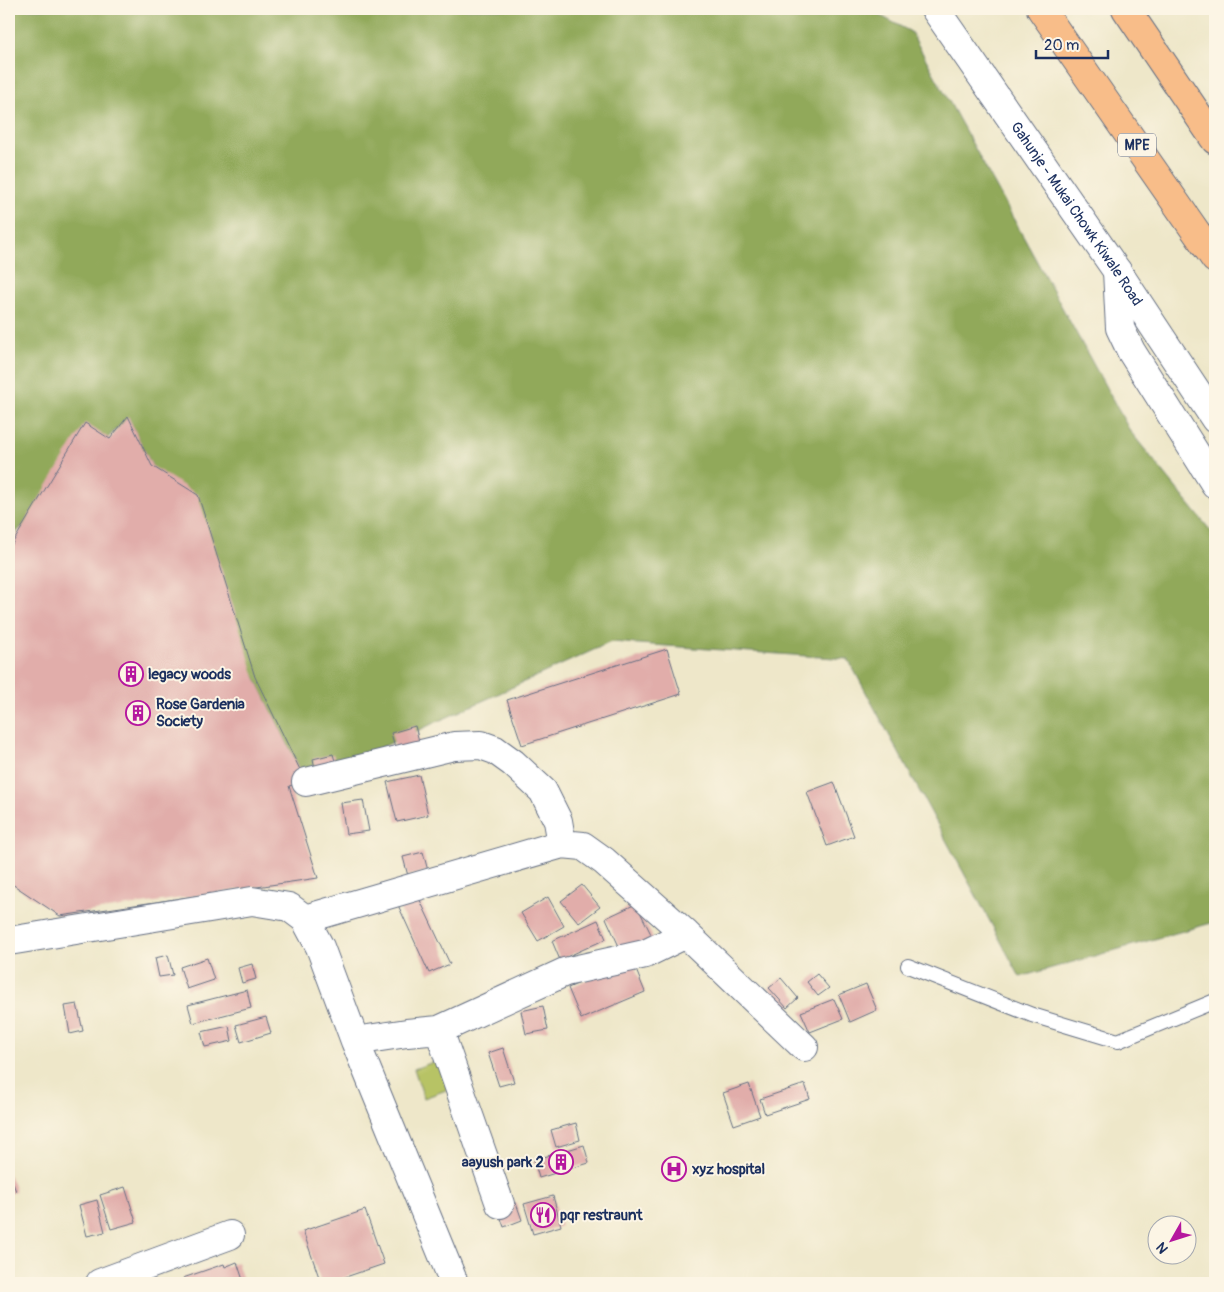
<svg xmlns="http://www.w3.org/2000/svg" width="1224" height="1292" viewBox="0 0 1224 1292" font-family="Pangolin,sans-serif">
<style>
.green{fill:#b7c365;stroke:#697962}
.forest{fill:#91a95a;stroke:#566c5c}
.building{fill:#e1adaa}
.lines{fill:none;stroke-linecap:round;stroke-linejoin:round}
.service-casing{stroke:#656f83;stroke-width:16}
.minor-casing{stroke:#656f83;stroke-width:30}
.tertiary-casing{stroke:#656f83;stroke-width:30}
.motorway-casing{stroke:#656f83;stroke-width:30}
.service{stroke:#fff;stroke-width:14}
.minor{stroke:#fff;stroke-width:28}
.tertiary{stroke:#fff;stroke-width:28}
.motorway{stroke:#f8bd89;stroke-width:28}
.labels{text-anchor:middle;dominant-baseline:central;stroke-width:4;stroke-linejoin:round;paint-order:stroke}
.shield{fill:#fcf5e5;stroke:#5e6a86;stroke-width:1}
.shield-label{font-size:14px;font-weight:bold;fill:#1b2f5e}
.street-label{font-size:15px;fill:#1b2f5e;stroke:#fcf5e5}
.poi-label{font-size:15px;font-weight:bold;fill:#1b2f5e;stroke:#fcf5e5;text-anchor:start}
</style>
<rect width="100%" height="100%" fill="#fcf5e5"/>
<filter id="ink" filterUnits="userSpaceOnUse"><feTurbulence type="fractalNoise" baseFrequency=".02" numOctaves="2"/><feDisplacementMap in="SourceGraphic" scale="10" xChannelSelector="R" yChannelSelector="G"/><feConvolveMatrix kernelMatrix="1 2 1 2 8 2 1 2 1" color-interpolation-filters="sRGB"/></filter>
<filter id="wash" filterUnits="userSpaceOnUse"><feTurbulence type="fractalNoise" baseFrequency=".0096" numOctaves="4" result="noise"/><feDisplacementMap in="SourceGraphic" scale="20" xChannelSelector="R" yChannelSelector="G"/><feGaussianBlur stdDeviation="1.12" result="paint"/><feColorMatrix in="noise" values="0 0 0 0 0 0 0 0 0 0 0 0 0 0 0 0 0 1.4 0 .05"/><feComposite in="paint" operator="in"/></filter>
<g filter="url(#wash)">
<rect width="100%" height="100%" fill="#eee7c9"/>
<path class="green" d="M 439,1060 L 449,1089 L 424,1098 L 414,1069 Z"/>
<path class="forest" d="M 9,9 L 868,9 L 911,32 L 1130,431 L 1215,536 L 1215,922 L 1020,977 L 848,659 L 611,642 L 306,782 L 128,417 L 9,540 Z"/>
<g id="blocks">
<path class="building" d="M 128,416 L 152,466 L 198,495 L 255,677 L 306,782 L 289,786 L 318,878 L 60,916 L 9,882 L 9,549 L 85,423 L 110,439 Z
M 667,649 L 681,694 L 522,745 L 507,700 Z
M 415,726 L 420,745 L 396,751 L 391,733 Z
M 333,754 L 337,768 L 316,773 L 313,759 Z
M 419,775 L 428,815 L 397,822 L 387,782 Z
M 834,782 L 854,836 L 827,846 L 807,792 Z
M 363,800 L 369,831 L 346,834 L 341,803 Z
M 423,852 L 428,871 L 408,876 L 403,857 Z
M 582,885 L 600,907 L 579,923 L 561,901 Z
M 418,896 L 450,964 L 429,973 L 398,905 Z
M 548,897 L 564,926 L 538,941 L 521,913 Z
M 636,904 L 654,940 L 623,955 L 606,918 Z
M 598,920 L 606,939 L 560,960 L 552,941 Z
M 168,955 L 173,975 L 159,977 L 155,958 Z
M 207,958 L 214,980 L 187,989 L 180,967 Z
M 632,960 L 645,992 L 581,1019 L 568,988 Z
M 252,964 L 256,979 L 242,983 L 238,968 Z
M 817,974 L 829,988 L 818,996 L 807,982 Z
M 781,978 L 798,998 L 787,1008 L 769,988 Z
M 866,984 L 877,1010 L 850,1022 L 839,995 Z
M 247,990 L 251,1008 L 193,1023 L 188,1005 Z
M 834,999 L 843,1019 L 810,1032 L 801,1012 Z
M 77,1004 L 83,1031 L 70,1034 L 65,1006 Z
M 543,1006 L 548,1030 L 526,1034 L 521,1011 Z
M 266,1017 L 271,1033 L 241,1042 L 236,1025 Z
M 229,1026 L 232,1041 L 205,1047 L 201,1032 Z
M 503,1048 L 514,1082 L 499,1086 L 488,1053 Z
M 749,1084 L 760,1116 L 734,1125 L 723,1093 Z
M 805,1084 L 810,1099 L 765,1114 L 760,1099 Z
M 576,1123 L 580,1140 L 556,1147 L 551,1130 Z
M 584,1145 L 589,1163 L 539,1178 L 534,1160 Z
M 9,1174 L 16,1191 L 9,1194 Z
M 125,1187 L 136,1222 L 111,1229 L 100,1195 Z
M 553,1196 L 561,1226 L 533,1234 L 524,1204 Z
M 97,1200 L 105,1232 L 87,1236 L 79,1205 Z
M 516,1203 L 522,1220 L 504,1227 L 498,1210 Z
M 365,1210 L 384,1264 L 328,1283 L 321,1283 L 303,1231 Z
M 237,1262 L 244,1283 L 185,1283 L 183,1278 L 224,1264 L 225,1267 Z"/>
</g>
</g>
<g filter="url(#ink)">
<use href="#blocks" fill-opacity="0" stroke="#656f83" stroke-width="1"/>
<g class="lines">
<defs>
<path id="service" d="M 908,966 L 1032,1015 L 1118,1041 L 1215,1001"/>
<path id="minor" d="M 306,782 L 454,746 L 481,745 L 495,750 L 513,763 L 543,791 L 558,821 L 562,844
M 305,919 L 562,844 L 583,846 L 604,861 L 686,934 L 804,1047
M 9,941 L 252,901 L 289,907 L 305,919 L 320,947 L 355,1041 L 454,1283
M 439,1030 L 500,1204
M 355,1041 L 407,1033 L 439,1030 L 565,972 L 645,954 L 686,934
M 100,1283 L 230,1235"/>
<g id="tertiary">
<path id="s1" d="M 935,9 L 1117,271 L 1215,419"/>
<path d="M 1117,271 L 1120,328 L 1131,351 L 1215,484"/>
</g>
<path id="motorway" d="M 1041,9 L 1215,259
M 1126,9 L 1215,140"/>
</defs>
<use href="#service" class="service-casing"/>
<use href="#minor" class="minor-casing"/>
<use href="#tertiary" class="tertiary-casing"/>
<use href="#motorway" class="motorway-casing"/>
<use href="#service" class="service"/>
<use href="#minor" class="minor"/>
<use href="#tertiary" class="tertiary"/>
<use href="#motorway" class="motorway"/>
</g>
</g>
<defs>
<symbol id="building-ring" viewBox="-11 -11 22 22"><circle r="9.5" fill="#fcf5e5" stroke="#b5179e" stroke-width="1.5"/><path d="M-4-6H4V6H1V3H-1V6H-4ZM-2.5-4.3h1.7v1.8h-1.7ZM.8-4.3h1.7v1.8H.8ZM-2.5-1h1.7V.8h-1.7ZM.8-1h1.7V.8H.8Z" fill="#b5179e"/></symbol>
<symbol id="hospital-ring" viewBox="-11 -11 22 22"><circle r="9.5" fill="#fcf5e5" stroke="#b5179e" stroke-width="1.5"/><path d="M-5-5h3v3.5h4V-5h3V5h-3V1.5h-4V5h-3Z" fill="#b5179e"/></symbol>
<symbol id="restaurant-ring" viewBox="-11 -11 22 22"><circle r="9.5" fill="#fcf5e5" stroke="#b5179e" stroke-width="1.5"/><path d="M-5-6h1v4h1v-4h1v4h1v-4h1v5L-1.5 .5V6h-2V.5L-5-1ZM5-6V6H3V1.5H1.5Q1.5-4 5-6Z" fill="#b5179e"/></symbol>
</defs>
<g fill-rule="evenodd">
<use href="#building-ring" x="117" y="660" width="28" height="28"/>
<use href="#building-ring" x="124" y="699" width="28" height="28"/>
<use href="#building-ring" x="547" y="1148" width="28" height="28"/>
<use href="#hospital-ring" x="660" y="1155" width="28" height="28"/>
<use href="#restaurant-ring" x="529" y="1201" width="28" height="28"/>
</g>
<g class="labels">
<rect class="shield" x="1118" y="133.5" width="38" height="23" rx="4"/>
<g class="shield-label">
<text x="1137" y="145">MPE</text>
</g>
<g class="street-label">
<text stroke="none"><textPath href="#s1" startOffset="249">Gahunje - Mukai Chowk Kiwale Road</textPath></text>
</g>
<g class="poi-label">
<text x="148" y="674">legacy woods</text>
<text x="156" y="704">Rose Gardenia<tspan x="156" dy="17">Society</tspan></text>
<text x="544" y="1162" text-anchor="end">aayush park 2</text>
<text x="692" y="1169">xyz hospital</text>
<text x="560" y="1215">pqr restraunt</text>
</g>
</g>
<rect width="1224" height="1292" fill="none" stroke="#fcf5e5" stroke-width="30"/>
<g transform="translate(1172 1240) rotate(231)"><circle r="24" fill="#fcf5e5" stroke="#a2a6af"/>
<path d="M0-4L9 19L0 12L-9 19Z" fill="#b5179e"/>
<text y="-8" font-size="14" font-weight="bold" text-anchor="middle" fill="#1b2f5e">N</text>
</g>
<path d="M1036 50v8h72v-8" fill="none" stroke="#1b2f5e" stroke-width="2.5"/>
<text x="1044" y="50" font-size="15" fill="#1b2f5e" stroke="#fcf5e5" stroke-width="4" paint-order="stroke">20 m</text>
</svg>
